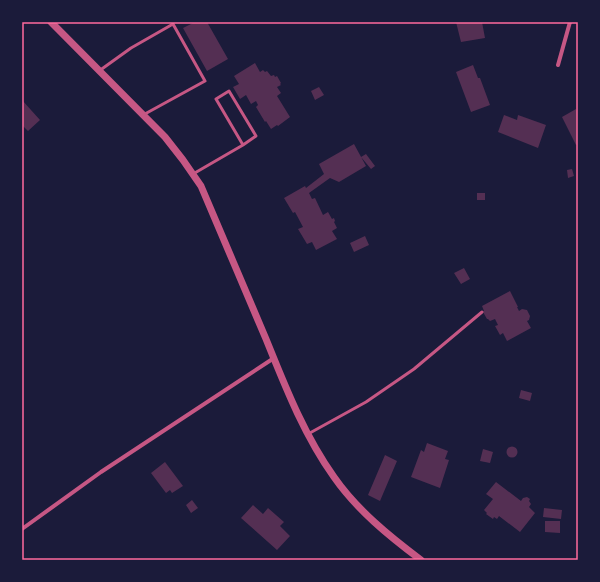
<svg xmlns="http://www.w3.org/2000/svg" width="600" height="582" viewBox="0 0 600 582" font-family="'Libre Baskerville',serif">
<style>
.building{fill:#542f53}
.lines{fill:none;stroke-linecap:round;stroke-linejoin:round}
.service{stroke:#c65784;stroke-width:3}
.minor{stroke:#c65784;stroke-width:4}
.tertiary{stroke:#c65784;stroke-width:7}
.neatline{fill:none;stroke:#ff6b9d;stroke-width:1.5}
</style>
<rect width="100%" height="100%" fill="#1b1b3a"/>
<path class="building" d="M 195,22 L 207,22 L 228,59 L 207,71 L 183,28 Z
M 456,22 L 482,22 L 485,38 L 461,42 Z
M 255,63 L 260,72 L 263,70 L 265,72 L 267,71 L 271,76 L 274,75 L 275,77 L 277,76 L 281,83 L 280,84 L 281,85 L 277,87 L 281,93 L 277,96 L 290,117 L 278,126 L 277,125 L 271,129 L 266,121 L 265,122 L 256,107 L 258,105 L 256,101 L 251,104 L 246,95 L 240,99 L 233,87 L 239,84 L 234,76 Z
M 473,65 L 478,78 L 480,78 L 490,105 L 471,112 L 456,72 Z
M 319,87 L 324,95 L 315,100 L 311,91 Z
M 22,100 L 40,120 L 28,131 L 22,125 Z
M 576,109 L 578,113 L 578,144 L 576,145 L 562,117 Z
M 504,115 L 517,120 L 518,115 L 546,125 L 538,148 L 498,132 Z
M 354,144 L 366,166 L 339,182 L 330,178 L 309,193 L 312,199 L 315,198 L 323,215 L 328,212 L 332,219 L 334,218 L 335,221 L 334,222 L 337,228 L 332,231 L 337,239 L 316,250 L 312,242 L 307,244 L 298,229 L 303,227 L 295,212 L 293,213 L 284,198 L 305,186 L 306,188 L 324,174 L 319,164 Z
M 366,154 L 375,166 L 371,169 L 361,157 Z
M 572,169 L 574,176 L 568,178 L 567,170 Z
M 477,193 L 485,193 L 485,200 L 477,200 Z
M 365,236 L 369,245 L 354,252 L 350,243 Z
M 464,268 L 470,279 L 461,284 L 454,273 Z
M 510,291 L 518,307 L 517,307 L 519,311 L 522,309 L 527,310 L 530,316 L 529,320 L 527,321 L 531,328 L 507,341 L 503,333 L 500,335 L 495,326 L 498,325 L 495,319 L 490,321 L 488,319 L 487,319 L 483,312 L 484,311 L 482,306 Z
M 521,390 L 532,393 L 530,401 L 519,398 Z
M 427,443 L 448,451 L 445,459 L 449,460 L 440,488 L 411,477 L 421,450 L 424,452 Z
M506.5 452a5.5 5.5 0 1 1 11 0a5.5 5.5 0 1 1-11 0Z
M 483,449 L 493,452 L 490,463 L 480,461 Z
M 385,455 L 397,461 L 380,501 L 368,495 Z
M 165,462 L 183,486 L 172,493 L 170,490 L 166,493 L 151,473 Z
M 496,482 L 521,501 L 523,498 L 527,497 L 530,499 L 529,501 L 531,504 L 529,507 L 535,513 L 520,532 L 499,516 L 497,519 L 494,517 L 493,519 L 486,514 L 487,513 L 484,510 L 493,499 L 486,494 Z
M 192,500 L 198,508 L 191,513 L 186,505 Z
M 253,505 L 263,514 L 268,508 L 284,522 L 280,526 L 290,536 L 277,550 L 241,518 Z
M 544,508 L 562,510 L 561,519 L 543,517 Z
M 545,521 L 560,521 L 560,533 L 545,532 Z"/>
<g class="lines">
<path class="service" d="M 99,71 L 131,48 L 173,24 L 205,81 L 143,115
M 193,174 L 243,145 L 256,136 L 229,91 L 216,99 L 243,145
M 308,434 L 366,402 L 414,369 L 482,312"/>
<path class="minor" d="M 558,65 L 570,22
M 22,529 L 101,472 L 274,358"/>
<path class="tertiary" d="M 51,22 L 165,137 L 183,160 L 201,186 C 223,237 244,288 266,339 C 285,386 304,435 334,477 C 357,510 389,536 421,560"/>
</g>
<rect width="600" height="582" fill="none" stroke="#1b1b3a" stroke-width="46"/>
<rect x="23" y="23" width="554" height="536" class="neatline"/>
</svg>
